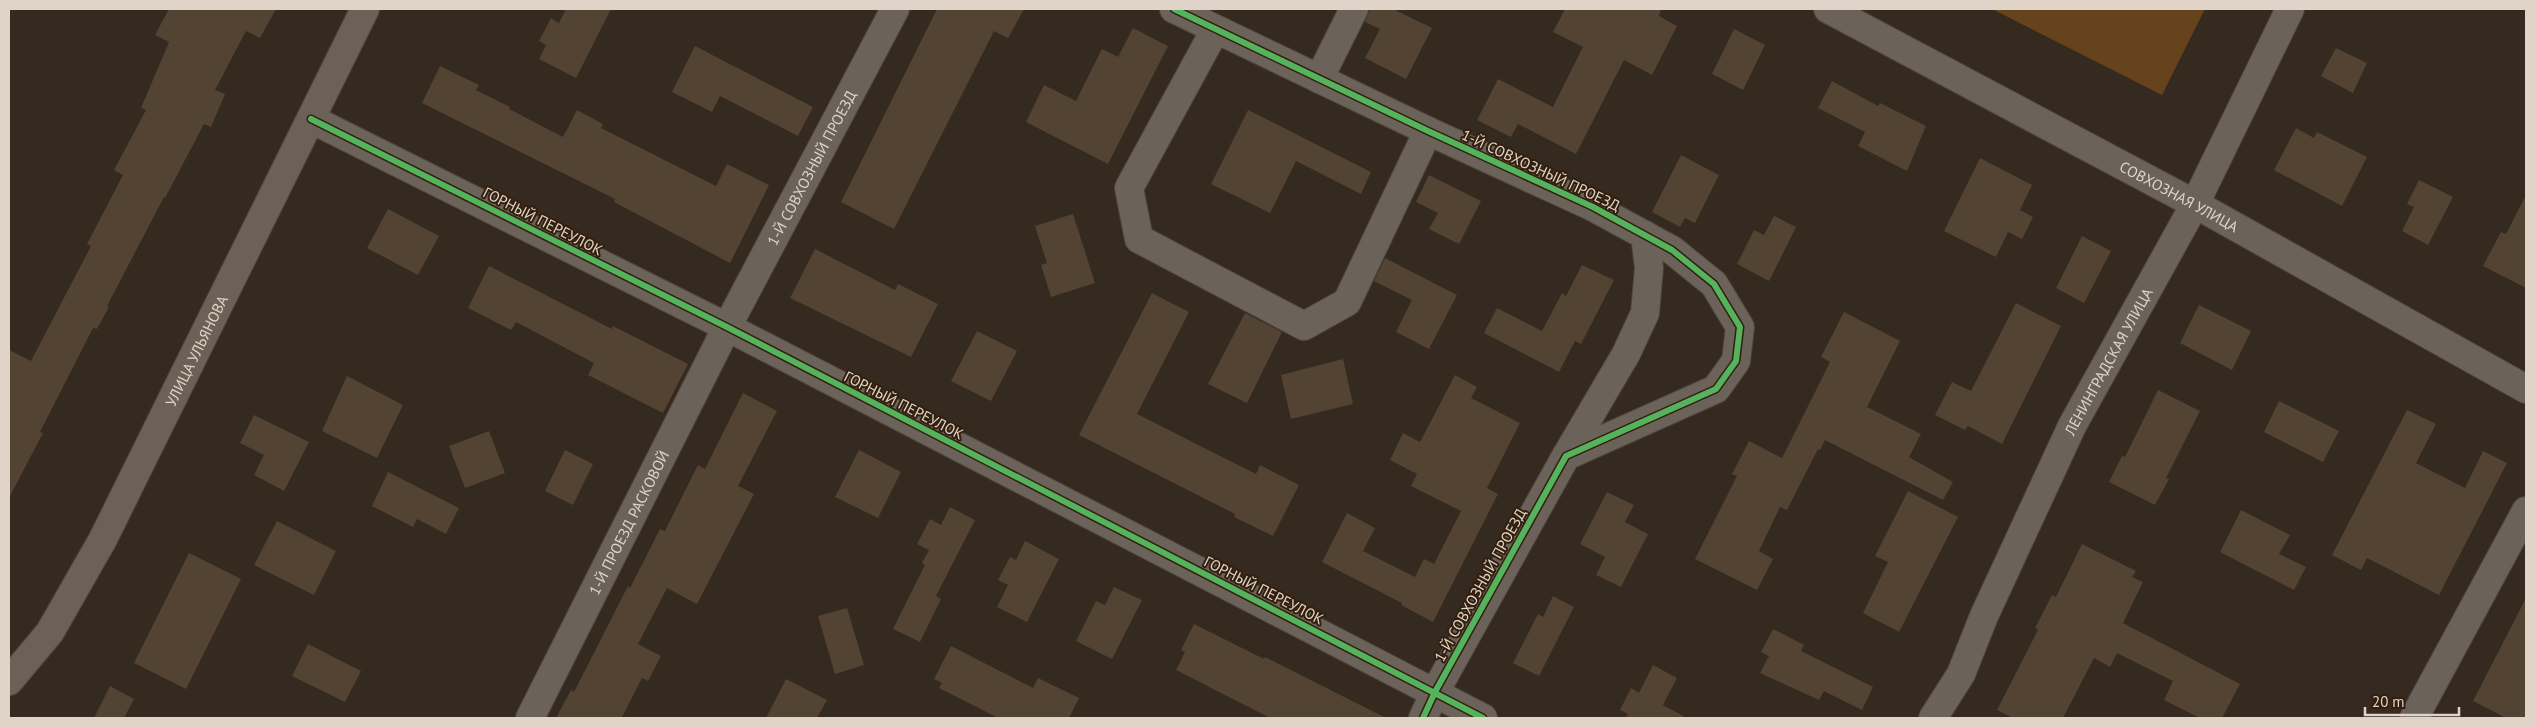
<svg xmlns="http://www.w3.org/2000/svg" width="2535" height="727" viewBox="0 0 2535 727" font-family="'PT Sans',sans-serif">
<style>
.green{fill:#66421d}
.building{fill:#524333}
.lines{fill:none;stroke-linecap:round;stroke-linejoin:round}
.minor-casing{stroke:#4f453c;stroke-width:30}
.major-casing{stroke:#4f453c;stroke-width:30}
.minor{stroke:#6b625a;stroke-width:28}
.major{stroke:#6c6156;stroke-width:28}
.cycleway-casing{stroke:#321f0d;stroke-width:9}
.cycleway{stroke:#56b35d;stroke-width:6}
.labels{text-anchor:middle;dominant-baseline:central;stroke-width:4;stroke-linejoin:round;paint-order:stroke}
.street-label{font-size:15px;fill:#e0d3c7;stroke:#321f0d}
</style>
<rect width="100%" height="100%" fill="#352a1f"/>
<path class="green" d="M 1992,9 L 2205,9 L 2162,95 Z"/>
<path class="building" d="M 169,9 L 276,9 L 260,38 L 246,31 L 215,90 L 225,94 L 211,127 L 204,124 L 165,198 L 164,197 L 107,306 L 109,307 L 97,329 L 93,328 L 40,432 L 43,433 L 9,498 L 9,350 L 31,361 L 91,246 L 87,244 L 123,175 L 114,170 L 146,110 L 141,108 L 169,42 L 155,35 Z
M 566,9 L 611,9 L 576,78 L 539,59 L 546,45 L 539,41 L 551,18 L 559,23 Z
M 937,9 L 1024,9 L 1008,38 L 994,31 L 894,229 L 841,202 Z
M 1370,9 L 1393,9 L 1432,28 L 1406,79 L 1365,58 L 1380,29 L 1365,22 Z
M 1565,9 L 1661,9 L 1659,16 L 1677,26 L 1652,75 L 1624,60 L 1576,154 L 1518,124 L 1511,137 L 1477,120 L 1498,79 L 1553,107 L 1583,47 L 1553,32 Z
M 1133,28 L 1168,46 L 1108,164 L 1026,122 L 1044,85 L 1076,101 L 1102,49 L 1118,57 Z
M 1734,29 L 1765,45 L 1743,90 L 1712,74 Z
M 695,46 L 813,107 L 798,136 L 720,96 L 712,112 L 672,92 Z
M 2336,48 L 2367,63 L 2353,93 L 2321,76 Z
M 440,66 L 479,85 L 476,90 L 510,107 L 509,109 L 563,137 L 577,110 L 603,124 L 601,128 L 716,186 L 727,164 L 769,185 L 730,263 L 614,202 L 615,199 L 422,103 Z
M 1832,81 L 1878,106 L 1880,103 L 1926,126 L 1907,171 L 1858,146 L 1865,132 L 1818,108 Z
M 1248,110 L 1371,172 L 1361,194 L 1296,161 L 1270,213 L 1211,184 Z
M 2296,128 L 2314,138 L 2317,132 L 2367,157 L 2342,206 L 2274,170 Z
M 1681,155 L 1719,175 L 1695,223 L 1685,218 L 1680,227 L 1652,212 Z
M 1980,158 L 2032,185 L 2020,210 L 2033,217 L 2022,239 L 2008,232 L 1996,257 L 1944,231 Z
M 1429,175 L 1481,201 L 1459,244 L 1429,229 L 1438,213 L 1416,202 Z
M 2419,180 L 2453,197 L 2428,245 L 2402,231 L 2414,207 L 2407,204 Z
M 2526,195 L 2526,288 L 2483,266 L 2501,232 L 2506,234 Z
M 388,209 L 439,236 L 418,275 L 367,248 Z
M 1073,214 L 1095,283 L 1051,297 L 1041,265 L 1047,263 L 1035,226 Z
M 1774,216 L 1796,227 L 1769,281 L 1737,264 L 1754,230 L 1764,235 Z
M 2082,236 L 2111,251 L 2084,303 L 2056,288 Z
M 815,249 L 895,290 L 898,284 L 938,304 L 911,357 L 790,298 Z
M 1385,258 L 1457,295 L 1429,349 L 1396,332 L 1412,300 L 1374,281 Z
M 1582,265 L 1614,280 L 1581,344 L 1575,341 L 1559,372 L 1484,333 L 1497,308 L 1542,331 L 1562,293 L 1566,296 Z
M 489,266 L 612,329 L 613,326 L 688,364 L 663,413 L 588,375 L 594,363 L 516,322 L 511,330 L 468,308 Z
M 1152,293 L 1189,312 L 1137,414 L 1256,474 L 1260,465 L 1299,485 L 1273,536 L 1234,517 L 1235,514 L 1079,435 Z
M 2016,303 L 2061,326 L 2002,444 L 1968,426 L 1965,430 L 1935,415 L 1952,382 L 1971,391 Z
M 2199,305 L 2251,331 L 2232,370 L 2180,343 Z
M 1844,312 L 1900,341 L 1867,407 L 1921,434 L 1909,457 L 1953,482 L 1943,500 L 1825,440 L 1820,450 L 1818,449 L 1787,510 L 1780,507 L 1759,551 L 1773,559 L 1757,590 L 1695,559 L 1737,476 L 1732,474 L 1749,441 L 1782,458 L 1830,362 L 1821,357 Z
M 1245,313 L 1282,332 L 1247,403 L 1208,384 Z
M 977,331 L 1017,351 L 991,401 L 951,381 Z
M 1343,359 L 1353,404 L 1291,419 L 1281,375 Z
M 1455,375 L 1477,387 L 1471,398 L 1520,423 L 1487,488 L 1498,494 L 1433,622 L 1401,605 L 1402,603 L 1322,562 L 1347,513 L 1375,528 L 1363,551 L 1415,577 L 1424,559 L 1434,564 L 1461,511 L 1411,486 L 1417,474 L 1390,460 L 1403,433 L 1420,442 Z
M 347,376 L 403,405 L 377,458 L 322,431 Z
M 2158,390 L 2200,411 L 2166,478 L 2169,479 L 2155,505 L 2109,482 L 2122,456 L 2125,457 Z
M 743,393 L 777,411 L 738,486 L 754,494 L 697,604 L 667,588 L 638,644 L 661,656 L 648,681 L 642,678 L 622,717 L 625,718 L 556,718 L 571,690 L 574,692 L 628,586 L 630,588 L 660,529 L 665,531 L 698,465 L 705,469 Z
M 2279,401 L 2339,431 L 2323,462 L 2264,432 Z
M 2407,410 L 2436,424 L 2416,463 L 2465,488 L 2483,451 L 2507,463 L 2439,595 L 2367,558 L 2361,570 L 2332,555 Z
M 254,415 L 309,442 L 284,491 L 254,475 L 264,455 L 240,443 Z
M 489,431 L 505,473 L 465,488 L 449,446 Z
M 565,450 L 593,464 L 573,505 L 545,491 Z
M 859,450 L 901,472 L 878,518 L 835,497 Z
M 388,472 L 459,508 L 446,534 L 417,519 L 413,527 L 372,506 Z
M 1908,491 L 1958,517 L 1899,632 L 1863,613 L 1888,562 L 1875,556 Z
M 1607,492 L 1634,505 L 1625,522 L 1648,534 L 1621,587 L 1596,575 L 1605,557 L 1580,544 Z
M 950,507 L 975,520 L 936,596 L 941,599 L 920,642 L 893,629 L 925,565 L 922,563 L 929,550 L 917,544 L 930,519 L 941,525 Z
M 2241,510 L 2290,535 L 2279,554 L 2306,567 L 2294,590 L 2220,552 Z
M 277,521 L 336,551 L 314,595 L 254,565 Z
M 1025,541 L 1059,559 L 1027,622 L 997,607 L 1008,585 L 998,580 L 1010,557 L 1016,560 Z
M 2082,544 L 2136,571 L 2132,577 L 2143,582 L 2123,623 L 2240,684 L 2222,718 L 2200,718 L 2164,700 L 2173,681 L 2117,653 L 2110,667 L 2094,658 L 2063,718 L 2013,718 L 1997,710 L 2038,630 L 2035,628 L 2052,595 L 2056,597 Z
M 189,553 L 241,579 L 186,689 L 134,663 Z
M 1114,587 L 1142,600 L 1112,659 L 1076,641 L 1096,601 L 1105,605 Z
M 1553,596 L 1574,607 L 1539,676 L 1513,663 L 1538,614 L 1543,617 Z
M 2526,598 L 2526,718 L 2506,718 L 2473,701 Z
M 847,608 L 864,665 L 835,674 L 818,616 Z
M 1194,624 L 1264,659 L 1265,657 L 1386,718 L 1270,718 L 1176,670 L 1185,652 L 1181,650 Z
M 1773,629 L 1804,645 L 1801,651 L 1873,687 L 1862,710 L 1824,691 L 1819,700 L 1760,673 L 1769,656 L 1761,652 Z
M 308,644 L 361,671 L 345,702 L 292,676 Z
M 951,646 L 1033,688 L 1038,678 L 1079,698 L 1069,718 L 998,718 L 939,688 L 942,683 L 934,679 Z
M 1653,665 L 1677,678 L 1663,705 L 1687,718 L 1626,718 L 1628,714 L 1620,710 L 1631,688 L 1639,693 Z
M 786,679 L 827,700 L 817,718 L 766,718 Z
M 110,686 L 134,699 L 124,718 L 94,718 Z"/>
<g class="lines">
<defs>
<g id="minor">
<path d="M 1174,9 L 1428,131 L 1593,207 L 1672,250 L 1714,284 L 1740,327 L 1736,361 L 1716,389 L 1566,456 L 1435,692 L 1423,718"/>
<path id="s1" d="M 1828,9 L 2195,204 L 2526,389"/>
<path d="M 1215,30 L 1129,188 L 1139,239 L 1304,326 L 1347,302 L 1428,131"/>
<path d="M 1319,79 L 1354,9"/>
<path d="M 311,119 L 727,327 L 1483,718"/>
<path d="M 1566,456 L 1626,354 L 1645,313 L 1649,268 L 1645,235"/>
<path id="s2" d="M 530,718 L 727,327 L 895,9"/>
<path id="s3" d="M 1933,718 L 1961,674 L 1984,616 L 2072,426 L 2195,204 L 2290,9"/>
<path d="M 2414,718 L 2526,511"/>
</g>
<g id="major">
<path id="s4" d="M 9,681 L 50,632 L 103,539 L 365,9"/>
</g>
</defs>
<use href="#minor" class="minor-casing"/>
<use href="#major" class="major-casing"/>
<use href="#minor" class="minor"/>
<use href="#major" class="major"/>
<defs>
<path id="cycleway" d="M 1174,9 L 1428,131 L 1593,207 L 1672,250 L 1714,284 L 1740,327 L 1736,361 L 1716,389 L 1566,456 L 1435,692 L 1423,718
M 311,119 L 727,327 L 1483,718"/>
</defs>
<use href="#cycleway" class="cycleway-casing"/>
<use href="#cycleway" class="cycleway"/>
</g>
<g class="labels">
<g class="street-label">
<text stroke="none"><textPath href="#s2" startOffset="618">1-Й СОВХОЗНЫЙ ПРОЕЗД</textPath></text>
<text transform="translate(1541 170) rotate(25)">1-Й СОВХОЗНЫЙ ПРОЕЗД</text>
<text stroke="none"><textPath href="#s1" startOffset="398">СОВХОЗНАЯ УЛИЦА</textPath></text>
<text transform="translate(543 221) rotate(27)">ГОРНЫЙ ПЕРЕУЛОК</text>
<text stroke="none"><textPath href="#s4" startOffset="381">УЛИЦА УЛЬЯНОВА</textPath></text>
<text stroke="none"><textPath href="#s3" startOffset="398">ЛЕНИНГРАДСКАЯ УЛИЦА</textPath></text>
<text transform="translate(904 405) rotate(27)">ГОРНЫЙ ПЕРЕУЛОК</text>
<text stroke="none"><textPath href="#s2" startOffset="219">1-Й ПРОЕЗД РАСКОВОЙ</textPath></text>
<text transform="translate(1480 585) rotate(-61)">1-Й СОВХОЗНЫЙ ПРОЕЗД</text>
<text transform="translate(1264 590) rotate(27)">ГОРНЫЙ ПЕРЕУЛОК</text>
</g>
</g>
<rect width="2535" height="727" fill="none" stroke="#e0d3c7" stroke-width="20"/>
<path d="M2365 707v8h94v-8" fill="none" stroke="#e0d3c7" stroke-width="2.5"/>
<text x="2372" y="707" font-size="15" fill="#e0d3c7" stroke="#321f0d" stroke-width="4" paint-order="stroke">20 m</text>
</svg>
